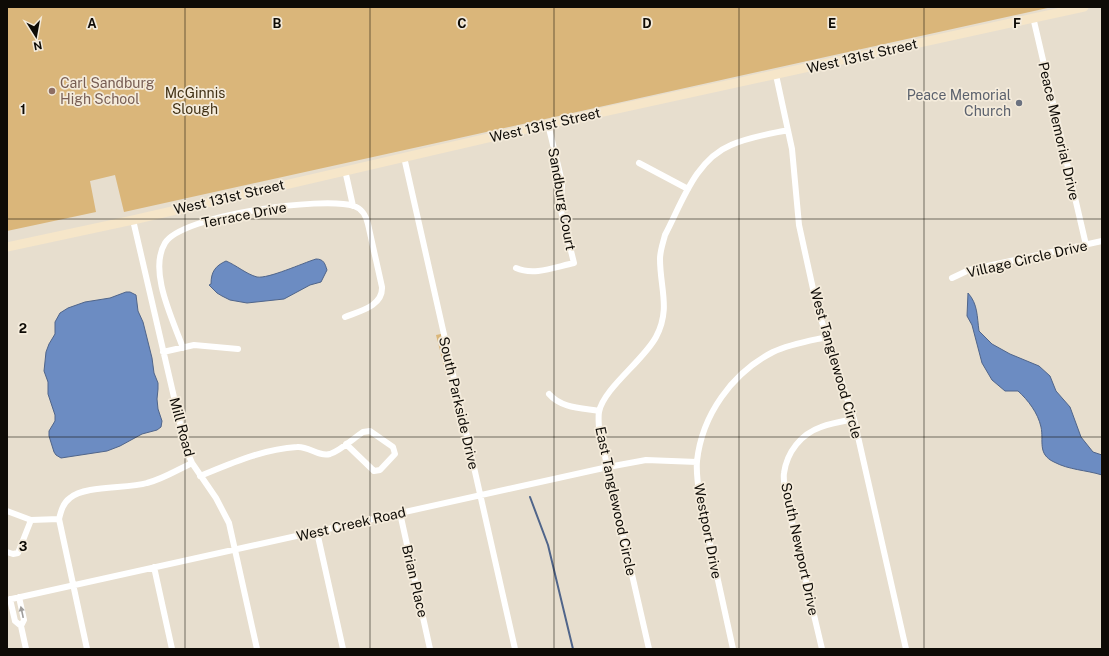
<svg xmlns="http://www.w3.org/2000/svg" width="1109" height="656" viewBox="0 0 1109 656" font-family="'Public Sans',sans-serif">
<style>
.green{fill:#dab67a}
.water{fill:#6c8cc2;stroke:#50658a}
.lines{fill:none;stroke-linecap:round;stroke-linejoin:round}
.stream{stroke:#50658a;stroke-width:2}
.street{stroke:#fff;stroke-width:6}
.secondary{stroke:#f6e6c9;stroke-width:9}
.oneway{fill:#9f9d9b}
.grid{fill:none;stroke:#0e0b06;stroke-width:1;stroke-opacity:0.55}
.education-dot{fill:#8d6e63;stroke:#f4ebdb;stroke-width:1.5}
.worship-dot{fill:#6b7280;stroke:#f4ebdb;stroke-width:1.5}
.labels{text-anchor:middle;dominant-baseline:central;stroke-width:3.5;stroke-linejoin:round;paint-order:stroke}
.street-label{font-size:14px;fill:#0e0b06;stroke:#f4ebdb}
.education-label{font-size:14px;fill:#785e54;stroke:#f4ebdb;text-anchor:start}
.park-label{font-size:14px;fill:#423216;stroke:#f4ebdb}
.worship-label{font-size:14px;fill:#5b616d;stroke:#f4ebdb;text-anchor:end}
.grid-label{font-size:13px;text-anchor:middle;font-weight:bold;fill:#0e0b06;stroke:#f4ebdb;stroke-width:3.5;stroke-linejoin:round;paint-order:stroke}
</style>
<rect width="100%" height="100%" fill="#e7dece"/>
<path class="green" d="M 7,7 L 1052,7 L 124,212 L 115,175 L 90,181 L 96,212 L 7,231 Z
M 441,334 L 449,373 L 446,374 L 436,335 Z"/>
<path class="water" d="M 316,259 C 324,259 325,264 327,270 L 321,282 L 310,285 L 284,299 L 247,303 L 230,300 L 222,296 L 217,293 L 209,285 L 211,284 C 211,272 215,266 226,261 C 236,265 246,274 257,277 C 268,279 303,263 316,259 Z
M 126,292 L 130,292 L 136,295 L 138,311 L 143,322 L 152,358 L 154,373 L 158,383 L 158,389 L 157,399 L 158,409 L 162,421 L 161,427 L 157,430 L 142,434 L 120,446 L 107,451 L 61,458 L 56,455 L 54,452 L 49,436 L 49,431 L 55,421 L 55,415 L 48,394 L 48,382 L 44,371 L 46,352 L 49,344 L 55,334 L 55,322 L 60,313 L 68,308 L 85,302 L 110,298 Z
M 968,293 C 978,304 977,317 979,331 L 992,344 L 1010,354 L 1039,366 L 1050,376 L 1056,391 L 1070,407 L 1081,437 L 1093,452 L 1102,455 L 1102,475 C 1086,470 1069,470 1054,462 C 1037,454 1044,441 1041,427 C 1038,413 1028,400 1018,391 L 1005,391 L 992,380 L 982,363 L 972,325 L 967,316 Z"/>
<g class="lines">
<path class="stream" d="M 530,497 L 548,545 L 573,649"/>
<path class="street" d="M 1033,17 L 1086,245
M 776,75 L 792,149 L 799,225 L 817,307 L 854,419 L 906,649
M 404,157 L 515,649
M 639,163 L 688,189
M 345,170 L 353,206
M 133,220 L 186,449 L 192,463 L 216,498 L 229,523 L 257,649
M 516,268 C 534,276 555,267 574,263 L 561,211 L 562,182 L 548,124
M 952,278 L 969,270 L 1102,241
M 183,348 C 173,320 148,271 165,243 C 182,215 323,196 354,206 C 363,209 366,216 368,224 L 382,287 C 383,306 360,311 345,317
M 163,352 L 194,345 L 238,349
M 549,394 C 561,408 581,408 599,411
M 200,476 C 232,463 263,449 297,447 C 309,446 318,457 330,454 C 340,451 354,438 363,432 L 370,431 L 393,447 L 395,454 L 380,470 L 374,471 L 346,444
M 7,511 L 31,520 L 59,519
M 400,513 L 430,649
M 317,532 L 343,649
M 7,552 L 13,554 L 18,553 L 31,520
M 154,567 L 172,649
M 19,597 L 24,620 L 21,626 L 26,649
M 10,599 L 15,621 L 21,626
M 7,600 L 608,467 L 646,460 L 697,462
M 87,649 L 59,519 C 61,511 63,503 70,498 C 85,485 127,489 147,483 C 163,479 177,470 192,463
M 649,649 L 599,430 C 599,424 598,418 599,412 C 603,389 644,360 656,337 C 671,309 660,288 660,259 C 660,251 663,243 665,235 C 682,203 695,160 731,145 C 749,137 769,134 788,130
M 733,649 L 700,498 C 698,486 696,473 697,461 C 702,415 732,373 773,352 C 790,344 809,341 827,337
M 822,649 L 785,492 C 785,486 783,479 784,473 C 787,452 801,434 821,427 C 831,423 843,421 854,419"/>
<path class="secondary" d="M 7,247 L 133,220 L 548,124 L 1084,7"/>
</g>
<defs><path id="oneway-solid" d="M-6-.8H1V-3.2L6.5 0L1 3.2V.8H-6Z"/></defs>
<use class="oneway" href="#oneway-solid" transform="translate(22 612) rotate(-102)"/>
<path class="grid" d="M 185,7 L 185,649M 370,7 L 370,649M 554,7 L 554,649M 739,7 L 739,649M 924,7 L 924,649M 7,219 L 1102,219M 7,437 L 1102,437"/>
<circle class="education-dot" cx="52" cy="91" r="4"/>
<circle class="worship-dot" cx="1019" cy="103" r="4"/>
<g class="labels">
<g class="street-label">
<text transform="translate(862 56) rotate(-13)">West 131st Street</text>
<text transform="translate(545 125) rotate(-13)">West 131st Street</text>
<text transform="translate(1059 131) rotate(77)">Peace Memorial Drive</text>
<text transform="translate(229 197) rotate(-13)">West 131st Street</text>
<text transform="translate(562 199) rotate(80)">Sandburg Court</text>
<text transform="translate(244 215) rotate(-11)">Terrace Drive</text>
<text transform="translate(1027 259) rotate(-13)">Village Circle Drive</text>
<text transform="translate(836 363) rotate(74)">West Tanglewood Circle</text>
<text transform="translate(459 403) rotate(77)">South Parkside Drive</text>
<text transform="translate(182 427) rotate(75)">Mill Road</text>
<text transform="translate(616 501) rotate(78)">East Tanglewood Circle</text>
<text transform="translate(351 524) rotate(-13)">West Creek Road</text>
<text transform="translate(708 531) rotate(79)">Westport Drive</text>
<text transform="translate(800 549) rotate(78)">South Newport Drive</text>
<text transform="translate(415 581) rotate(77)">Brian Place</text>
</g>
<g class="education-label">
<text x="60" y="83">Carl Sandburg<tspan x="60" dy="16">High School</tspan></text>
</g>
<g class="park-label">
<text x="195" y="93">McGinnis<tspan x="195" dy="16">Slough</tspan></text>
</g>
<g class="worship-label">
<text x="1011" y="95">Peace Memorial<tspan x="1011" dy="16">Church</tspan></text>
</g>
</g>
<g class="grid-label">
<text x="92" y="28">A</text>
<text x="277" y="28">B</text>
<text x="462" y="28">C</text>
<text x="647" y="28">D</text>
<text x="832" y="28">E</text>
<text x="1017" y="28">F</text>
<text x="23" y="114">1</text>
<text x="23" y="333">2</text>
<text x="23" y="551">3</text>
</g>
<rect width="1109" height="656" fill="none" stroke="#0e0b06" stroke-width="16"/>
<g transform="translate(36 36) rotate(169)" stroke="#f4ebdb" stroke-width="3" paint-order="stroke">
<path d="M0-3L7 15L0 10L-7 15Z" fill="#0e0b06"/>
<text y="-6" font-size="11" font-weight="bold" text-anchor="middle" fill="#0e0b06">N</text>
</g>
</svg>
